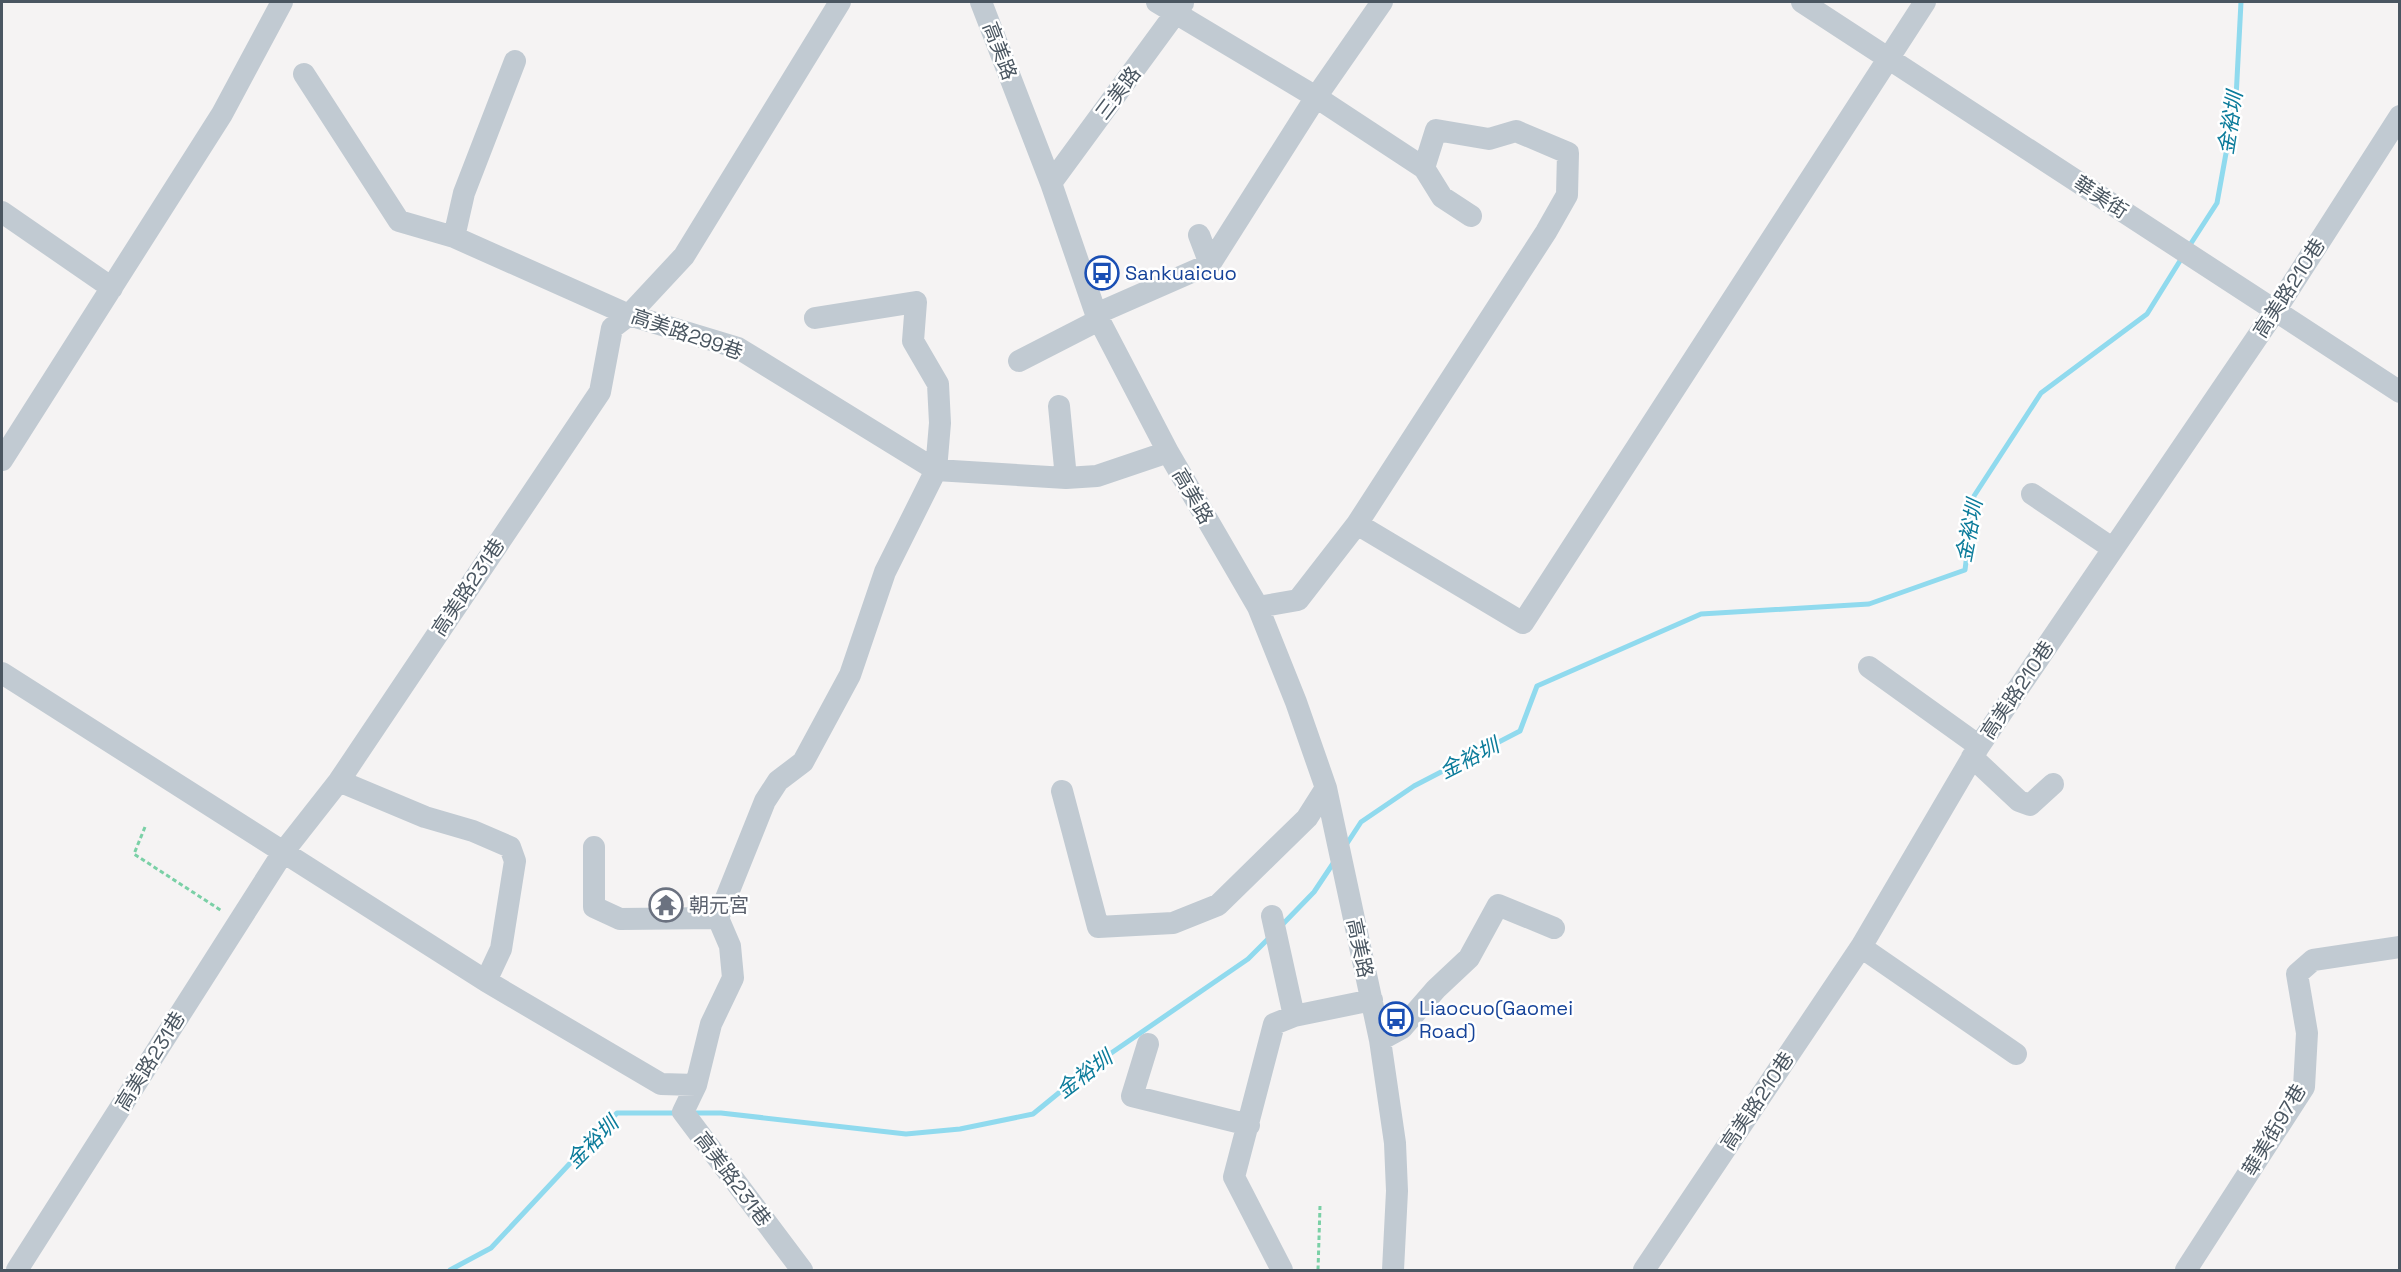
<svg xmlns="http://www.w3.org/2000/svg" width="2401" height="1272" viewBox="0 0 2401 1272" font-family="'Space Grotesk','Noto Sans TC',sans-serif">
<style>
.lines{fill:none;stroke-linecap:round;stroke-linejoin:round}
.stream{stroke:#90daee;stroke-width:5}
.path{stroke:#7ad0a6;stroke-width:3;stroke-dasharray:4.5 3;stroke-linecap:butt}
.minor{stroke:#c1cad2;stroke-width:22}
.labels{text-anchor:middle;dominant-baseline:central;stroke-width:5;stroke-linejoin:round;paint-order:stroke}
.street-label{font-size:20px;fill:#4a5661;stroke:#fff}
.transit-label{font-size:20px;fill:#164399;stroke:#fff;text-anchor:start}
.worship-label{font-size:20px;fill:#5b616d;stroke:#fff;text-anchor:start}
.water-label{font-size:21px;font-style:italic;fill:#0c7c9b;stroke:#fff}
</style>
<rect width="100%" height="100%" fill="#f5f3f3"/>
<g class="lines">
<path class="stream" d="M 2188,248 L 2217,203 L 2236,98 L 2241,2
M 1346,845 L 1361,822 L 1414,786 L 1520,731 L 1537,686 L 1701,614 L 1869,604 L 1965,570 L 1974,496 L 2041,393 L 2147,314 L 2183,256
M 1281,926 L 1314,892 L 1334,862
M 690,1113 L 721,1113 L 906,1134 L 960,1129 L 1033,1114 L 1088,1069 L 1248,959 L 1270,937
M 450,1270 L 491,1248 L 617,1113 L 678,1113"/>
<path class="path" d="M 145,827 L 134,854 L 222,911
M 1318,1270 L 1320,1206"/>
<path class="minor" d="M 981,2 L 1051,183 L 1096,314 L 1168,452 L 1258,607 L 1296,702 L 1326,788 L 1380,1040 L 1395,1143 L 1397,1191 L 1393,1270
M 1157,2 L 1316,97 L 1424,168 L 1436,130 L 1489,139 L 1516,131 L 1568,153 L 1567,195 L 1546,232 L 1357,524 L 1298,600 L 1258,607
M 1802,2 L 2400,392
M 304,74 L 399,221 L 454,237 L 629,315 L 738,348 L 936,470 L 1066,478 L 1097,476 L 1168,452
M 1424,168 L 1442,197 L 1471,216
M 1051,183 L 1183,3
M 2,212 L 112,288
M 1199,235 L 1210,264
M 454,237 L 464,193 L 515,61
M 1096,314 L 1210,264 L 1316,97 L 1382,2
M 1019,361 L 1099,320
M 1059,406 L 1066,478
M 2,460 L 222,114 L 282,2
M 2032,494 L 2112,548
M 1357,524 L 1523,623 L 1925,2
M 1869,667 L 1979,746
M 2,673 L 486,981 L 661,1084 L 696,1085
M 1972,757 L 2019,801 L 2030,805 L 2053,784
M 339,781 L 425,817 L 473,831 L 510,847 L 515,861 L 501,949 L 486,981
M 1062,791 L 1098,927 L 1173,923 L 1218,905 L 1307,818 L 1326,788
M 594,847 L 594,907 L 620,919 L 718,918
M 1272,916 L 1294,1016
M 1861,947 L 2016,1054
M 1380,1040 L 1402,1028 L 1436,989 L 1469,958 L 1498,905 L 1554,928
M 1148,1044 L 1132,1096 L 1249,1125
M 17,1270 L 284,851 L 339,781 L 600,392 L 612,328 L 629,315 L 684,256 L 840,2
M 802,1270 L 683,1112 L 696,1085 L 711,1024 L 733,978 L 730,946 L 718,918 L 765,801 L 778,781 L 803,762 L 850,675 L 885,572 L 936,470 L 940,423 L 938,384 L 913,341 L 916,302 L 815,318
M 1282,1270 L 1234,1177 L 1274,1024 L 1294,1016 L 1372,1000
M 1644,1270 L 1861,947 L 1979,746 L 2275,311 L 2400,116
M 2186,1270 L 2304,1087 L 2307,1033 L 2297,974 L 2313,960 L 2400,947"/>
</g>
<defs>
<symbol id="bus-ring" viewBox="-11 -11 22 22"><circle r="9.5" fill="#fff" stroke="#1a4fb4" stroke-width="1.5"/><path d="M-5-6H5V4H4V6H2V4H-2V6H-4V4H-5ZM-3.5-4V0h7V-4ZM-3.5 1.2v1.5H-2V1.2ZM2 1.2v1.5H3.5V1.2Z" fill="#1a4fb4"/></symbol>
<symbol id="temple-ring" viewBox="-11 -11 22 22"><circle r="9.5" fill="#fff" stroke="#6b7280" stroke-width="1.5"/><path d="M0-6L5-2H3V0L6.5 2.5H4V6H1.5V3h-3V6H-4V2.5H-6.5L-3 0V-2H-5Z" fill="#6b7280"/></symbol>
</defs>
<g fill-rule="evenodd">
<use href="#bus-ring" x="1083" y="254" width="38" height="38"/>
<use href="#temple-ring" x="647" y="886" width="38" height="38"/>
<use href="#bus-ring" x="1377" y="1000" width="38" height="38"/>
</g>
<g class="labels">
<g class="street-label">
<text transform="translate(1000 51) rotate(69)">高美路</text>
<text transform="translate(1118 93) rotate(-53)">三美路</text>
<text transform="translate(2101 197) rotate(33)">華美街</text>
<text transform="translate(2289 288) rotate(-57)">高美路210巷</text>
<text transform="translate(687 334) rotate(19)">高美路299巷</text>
<text transform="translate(1193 496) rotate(60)">高美路</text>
<text transform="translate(468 587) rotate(-56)">高美路231巷</text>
<text transform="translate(2017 690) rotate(-56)">高美路210巷</text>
<text transform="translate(1360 948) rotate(78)">高美路</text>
<text transform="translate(150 1061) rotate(-58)">高美路231巷</text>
<text transform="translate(1757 1101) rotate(-56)">高美路210巷</text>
<text transform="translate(2274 1130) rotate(-59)">華美街97巷</text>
<text transform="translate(733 1179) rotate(53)">高美路231巷</text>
</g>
<g class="transit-label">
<text x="1125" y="273">Sankuaicuo</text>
<text x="1419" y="1008">Liaocuo(Gaomei<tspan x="1419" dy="23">Road)</tspan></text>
</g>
<g class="worship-label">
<text x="689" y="905">朝元宮</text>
</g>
<g class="water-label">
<text transform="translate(2230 123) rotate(-81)">金裕圳</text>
<text transform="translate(1969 531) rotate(-79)">金裕圳</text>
<text transform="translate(1469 758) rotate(-27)">金裕圳</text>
<text transform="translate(1084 1074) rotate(-37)">金裕圳</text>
<text transform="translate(592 1142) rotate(-45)">金裕圳</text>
</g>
</g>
<rect width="2401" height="1272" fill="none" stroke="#4a5661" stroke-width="6"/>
</svg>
